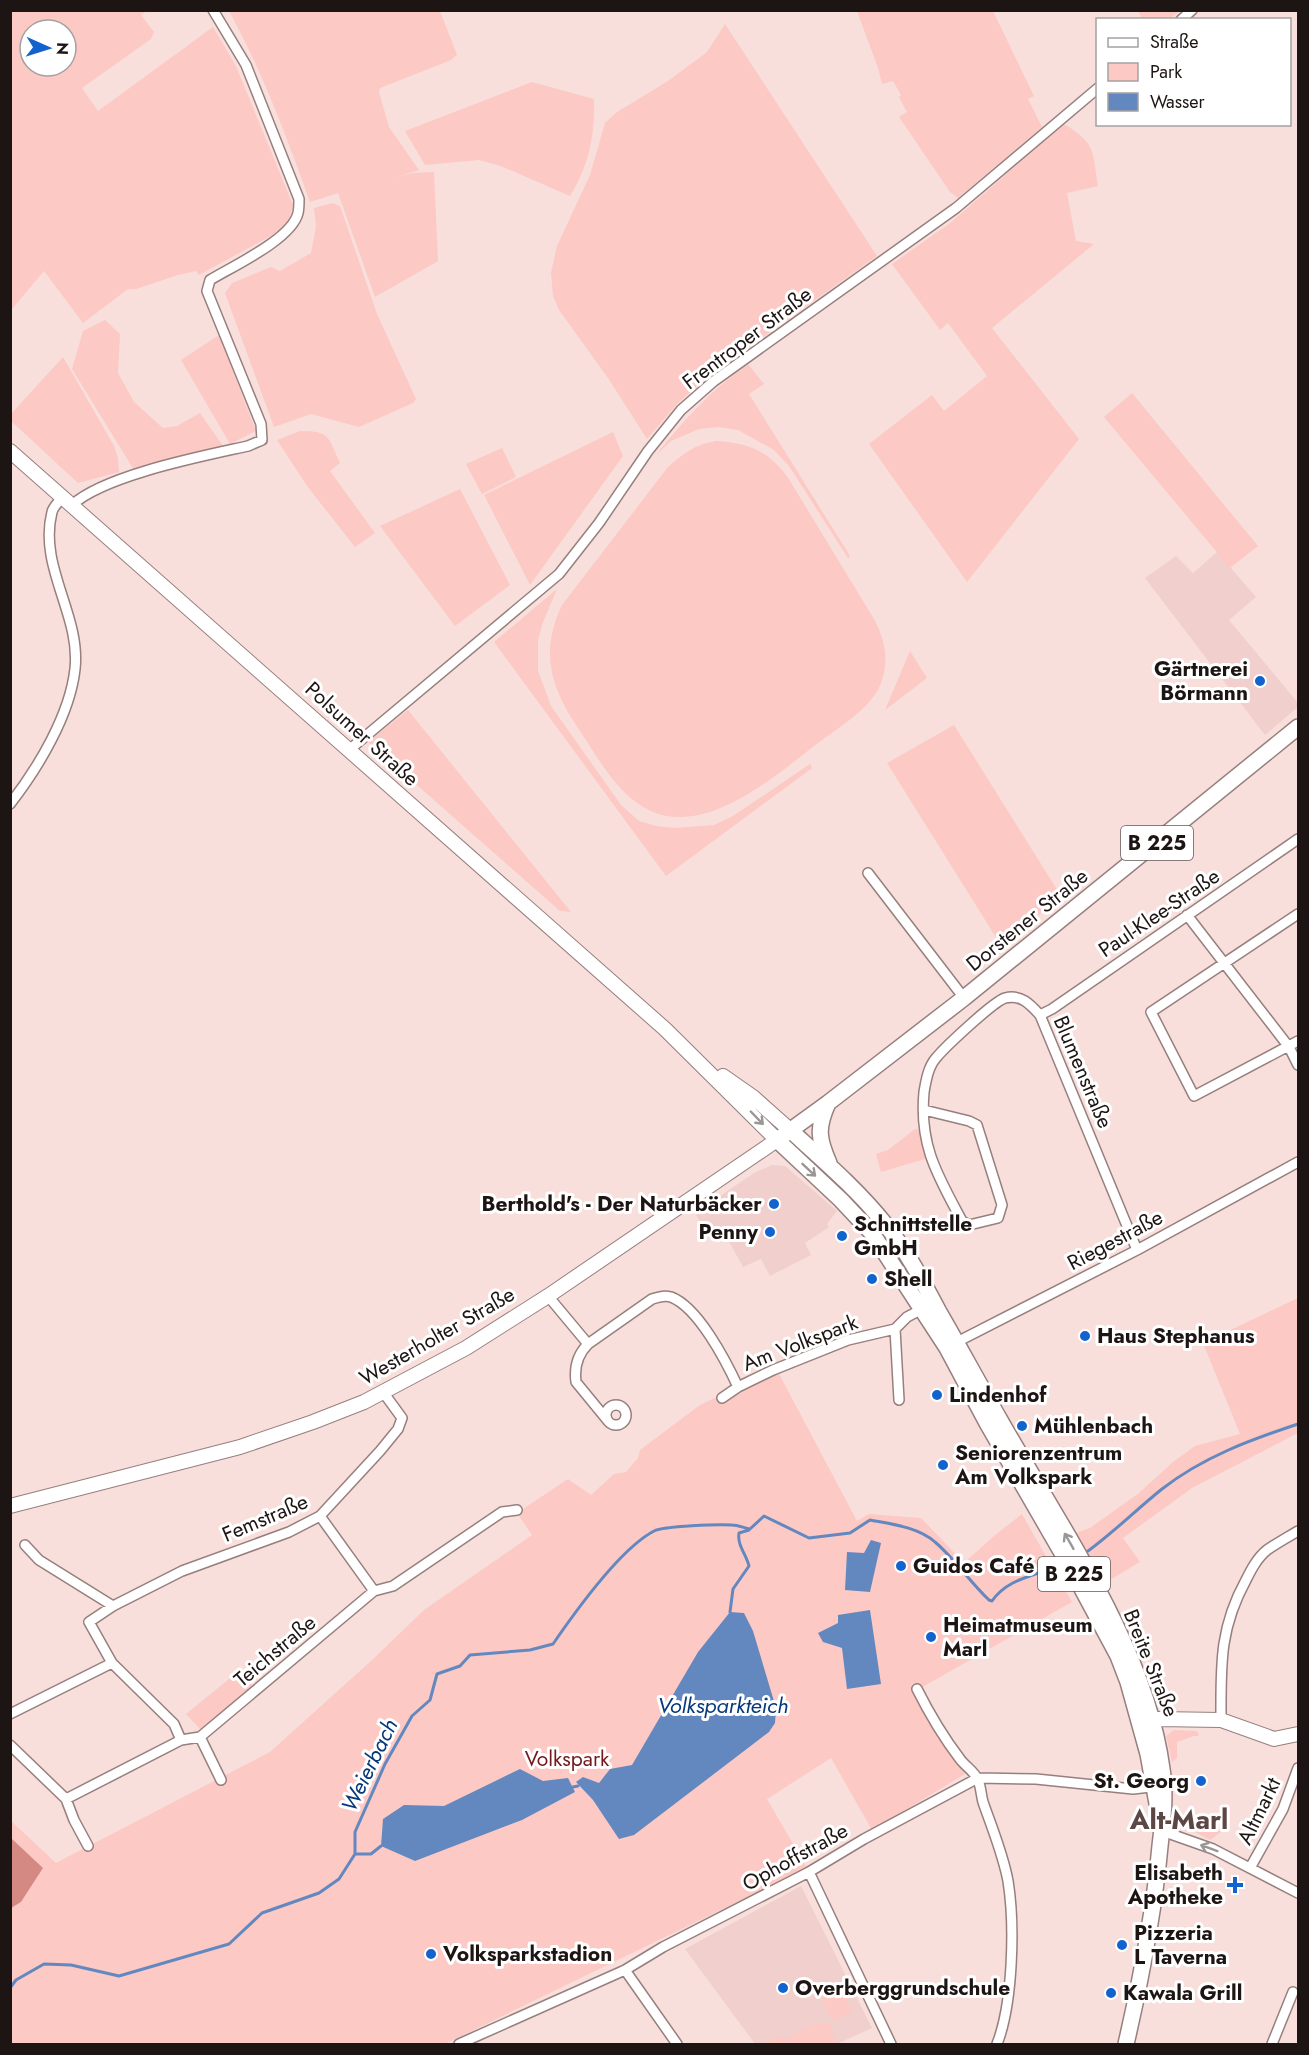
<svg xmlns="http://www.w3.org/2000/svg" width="1309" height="2055" viewBox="0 0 1309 2055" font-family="Jost,sans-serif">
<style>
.built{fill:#f1cfcc}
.green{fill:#fcc9c4;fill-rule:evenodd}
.forest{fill:#d48983}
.water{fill:#6388bf}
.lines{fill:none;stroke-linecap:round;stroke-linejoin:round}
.stream{stroke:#6388bf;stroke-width:3}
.street-casing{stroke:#967f7d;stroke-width:12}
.secondary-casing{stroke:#967f7d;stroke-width:16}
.primary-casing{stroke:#967f7d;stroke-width:18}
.street{stroke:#fff;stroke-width:9}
.secondary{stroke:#fff;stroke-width:14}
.primary{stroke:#fff;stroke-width:15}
.oneway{stroke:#999695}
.poi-dot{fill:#1263cd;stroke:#fff;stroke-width:2}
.labels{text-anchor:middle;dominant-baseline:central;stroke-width:6;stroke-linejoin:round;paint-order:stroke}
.shield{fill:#fff;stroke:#615b5a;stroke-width:1.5}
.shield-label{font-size:20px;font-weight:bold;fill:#1d1514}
.street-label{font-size:21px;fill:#1d1514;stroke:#fff}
.poi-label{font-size:21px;font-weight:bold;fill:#1d1514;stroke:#fff;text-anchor:start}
.park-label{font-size:21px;fill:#73191b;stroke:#fff}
.water-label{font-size:22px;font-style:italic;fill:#06387a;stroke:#fff}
.district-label{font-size:27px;font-weight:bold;fill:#5c4745;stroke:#fff}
</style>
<rect width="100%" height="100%" fill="#f8dfdc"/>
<path class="built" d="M 1217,552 L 1256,597 L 1229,620 L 1298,703 L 1298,707 L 1265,735 L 1145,578 L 1176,556 L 1193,573 Z
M 772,1165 L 785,1166 L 837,1211 L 827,1224 L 829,1227 L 805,1243 L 811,1255 L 770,1276 L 761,1259 L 743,1267 L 725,1234 L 710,1240 L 695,1213 L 754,1173 Z
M 801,1886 L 872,2028 L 837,2044 L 755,2044 L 685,1949 Z"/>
<path class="green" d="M 11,10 L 147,11 L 141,15 L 154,32 L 151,39 L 82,88 L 98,111 L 213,27 L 236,66 L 293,205 L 289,221 L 278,232 L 199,275 L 196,271 L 178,275 L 136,289 L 128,289 L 83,323 L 44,271 L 11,310 ZM 30,30 L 66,30 L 66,66 L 30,66 Z
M 229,11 L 440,11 L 457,55 L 451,60 L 380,88 L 379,92 L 389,127 L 419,170 L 394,178 L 412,173 L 434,172 L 438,261 L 375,297 L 338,193 L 310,202 C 286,135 263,73 229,11 Z
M 857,11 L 993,11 L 1034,96 L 1028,99 L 1042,127 L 958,198 L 950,192 L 899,117 L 907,112 L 899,97 L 901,95 L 893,81 L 882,84 L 878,68 Z
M 1138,11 L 1180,11 L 1169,19 L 1142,19 Z
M 725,24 L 877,256 L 708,376 L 677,404 L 647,439 L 608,378 L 559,310 L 553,296 L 551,273 L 557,246 L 590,175 L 605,123 L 617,112 L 668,81 L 707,52 Z
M 532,82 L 594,99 C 595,135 589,165 570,196 L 501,166 L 479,160 L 425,165 L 405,131 Z
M 1064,124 C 1097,144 1092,151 1098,186 L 1067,193 L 1076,241 L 1094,244 L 992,328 L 1079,439 L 967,582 L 869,444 L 932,395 L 944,411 L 987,376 L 948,323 L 940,330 L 892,264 L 949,224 Z
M 332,203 L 340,206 L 377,314 L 416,399 L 413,403 L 359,427 L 311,414 L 274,427 L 225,293 L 232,283 L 271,267 L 280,271 L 311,253 L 316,227 L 314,208 Z
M 105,320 L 120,334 L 118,373 L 134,402 L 163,428 L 177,426 L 200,413 L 223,446 L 134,470 L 72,369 L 83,331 Z
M 219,335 L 256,431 L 230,444 L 181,360 Z
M 63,357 L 114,446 L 118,458 L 119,472 L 78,483 L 11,421 L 11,414 Z
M 748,364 L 764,384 L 749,394 L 850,556 L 848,558 L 789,466 L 774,450 L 738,430 L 719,427 L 699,429 L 671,441 L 656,455 C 683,421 712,389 748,364 Z
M 1132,393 L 1258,546 L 1230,568 L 1104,417 Z
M 300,431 C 331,431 328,437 340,463 L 330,471 L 375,533 L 355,547 L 307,486 L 277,440 Z
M 613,432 L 623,456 L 530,585 L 484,495 Z
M 716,441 C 748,443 767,450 787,476 L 874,619 C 886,641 890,664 879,688 C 867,711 838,728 818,743 C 775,776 703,841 645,808 C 615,791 597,756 578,728 C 550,687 540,651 562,605 L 668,467 C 684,453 696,444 716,441 Z
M 502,448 L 516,477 L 482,494 L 466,464 Z
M 460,489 L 510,585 L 455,626 L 380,526 Z
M 557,589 L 543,622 L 538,640 L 538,671 L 551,706 L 621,805 L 639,821 L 656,826 L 675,828 L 714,825 L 733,816 L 810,764 L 812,768 L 666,876 L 494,642 Z
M 910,651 L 927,678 L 885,710 Z
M 408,710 L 571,912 L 560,911 L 368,742 Z
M 954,725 L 1061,896 L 1002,947 L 887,763 Z
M 915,1129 L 920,1130 L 928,1158 L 881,1172 L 876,1154 L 888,1150 Z
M 1298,1298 L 1298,1433 L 1192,1488 L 1123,1538 L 1140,1562 L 1103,1584 L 1076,1533 L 1090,1528 L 1139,1493 L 1173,1462 L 1195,1446 L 1240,1434 L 1203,1343 Z
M 778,1372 L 857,1521 L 869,1514 L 921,1518 L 964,1563 L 994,1536 L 1022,1514 L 1072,1602 L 919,1689 L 965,1774 L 872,1830 L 831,1758 L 767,1799 L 807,1868 L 445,2044 L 11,2044 L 11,1908 L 21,1902 L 43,1868 L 11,1838 L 10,1820 L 56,1863 L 270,1752 L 372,1660 L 424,1610 L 532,1535 L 517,1513 L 568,1479 L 591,1495 L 614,1474 L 626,1472 L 638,1458 L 640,1450 L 700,1405 L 721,1395 L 725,1401 Z
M 240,1670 L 254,1688 L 202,1731 L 186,1714 Z
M 1174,1730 L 1196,1731 L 1199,1734 L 1198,1736 L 1194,1736 L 1177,1742 L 1177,1758 L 1172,1762 L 1166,1736 Z
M 1197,1823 L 1208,1829 L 1219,1828 L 1221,1832 L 1210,1840 L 1191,1830 Z
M 837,1981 L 852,2011 L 833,2021 L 818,1991 Z
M 822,2023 L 828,2023 L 832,2028 L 835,2044 L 767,2044 L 770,2040 L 780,2035 L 784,2040 L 810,2026 Z"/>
<path class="forest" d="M 11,1838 L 43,1868 L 21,1902 L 11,1908 Z"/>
<path class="water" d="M 871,1540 L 881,1543 L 870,1592 L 845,1590 L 847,1552 L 864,1553 Z
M 870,1610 L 881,1684 L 847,1689 L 842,1648 L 823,1642 L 818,1633 L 838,1623 L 838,1615 Z
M 730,1612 L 744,1613 L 753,1631 L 776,1708 L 775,1723 L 769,1732 L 634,1835 L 619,1839 L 593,1800 L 576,1782 L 583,1777 L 599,1783 L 610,1769 L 632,1765 L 698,1652 Z
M 520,1769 L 543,1781 L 568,1778 L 575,1792 L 522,1820 L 415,1861 L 381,1846 L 383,1819 L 404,1805 L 444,1806 Z"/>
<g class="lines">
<path class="stream" d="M 1088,1551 C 1114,1532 1137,1509 1162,1489 C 1203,1457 1250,1440 1298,1424
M 730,1612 L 733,1589 L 749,1566 C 746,1554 737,1545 739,1533 L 749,1530
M 573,1787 L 578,1786
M 355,1854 L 371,1854 L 381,1846
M 10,1988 L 16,1980 L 44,1964 L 71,1965 L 119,1976 L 229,1944 L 262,1913 L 319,1893 L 339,1879 L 355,1854 L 355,1832 L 385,1764 L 412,1716 L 430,1700 L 437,1674 L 460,1666 L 470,1655 L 530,1650 L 553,1644 C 575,1612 620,1549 654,1531 C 664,1526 719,1524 732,1525 C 738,1525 744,1528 750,1529 L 764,1516 L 809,1538 L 850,1533 L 870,1520 C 891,1524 918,1527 935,1542 C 954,1558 970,1582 989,1600 L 992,1601 C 1006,1581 1028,1577 1050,1569"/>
<defs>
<path id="street" d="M 1181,20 L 1192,10
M 72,505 C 105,475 203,456 248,446 L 262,440 L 261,424 L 207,291 L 210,280 C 233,266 292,239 298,213 C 299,209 299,203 299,199 L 246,65 L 213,10
M 349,750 L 559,574 L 599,523 L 648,451 L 681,410 L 714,381 L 956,208 L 1098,88
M 10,804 C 38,768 70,715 75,669 C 81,615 38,567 52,512 C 53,507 59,502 62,497
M 868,873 L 964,998
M 1298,914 L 1151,1012 L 1194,1096 L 1298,1041
M 1187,915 L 1289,1047 L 1298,1065
M 1040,1015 L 1052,1009 L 1298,839
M 924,1110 L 969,1121 L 977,1125 L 1002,1205 L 998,1218 L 969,1225 L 962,1221 C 938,1176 919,1146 924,1092 C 926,1081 928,1067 936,1058 C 945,1047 993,1002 1005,998 C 1021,994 1030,1004 1040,1015 L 1137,1250
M 548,1296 L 588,1344 L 652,1299 C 659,1297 664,1295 671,1297 C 698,1307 726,1361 738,1387
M 895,1329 L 899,1400
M 588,1344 C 577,1355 574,1367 576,1382 L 608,1421
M 953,1344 L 1137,1250 L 1298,1162
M 722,1398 L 738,1387 L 773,1370 L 848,1340 L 895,1329 L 907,1317 L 924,1308
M606 1415a10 10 0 1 1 20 0a10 10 0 1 1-20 0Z
M 320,1516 L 374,1591 L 393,1586 L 502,1512 L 517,1510
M 25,1545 L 39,1560 L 113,1606
M 112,1663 L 89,1622 L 113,1606 L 182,1571 L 289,1532 L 320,1516 L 380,1451 L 398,1429 L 402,1418 L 383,1392
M 917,1689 C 929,1713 944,1738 960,1759 C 965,1766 975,1772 978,1780 C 981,1787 981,1795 983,1802 C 992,1828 1003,1854 1008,1881 C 1015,1925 1013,2003 997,2044
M 10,1714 L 112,1663 L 174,1724 L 181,1740
M 1221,1720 C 1221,1666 1219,1629 1246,1580 C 1251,1570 1257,1558 1267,1550 C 1277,1543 1288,1537 1298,1531
M 200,1737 L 221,1780
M 10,1745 L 66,1799 L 181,1740 L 200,1737 L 374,1591
M 66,1799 L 74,1820 L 88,1846
M 1162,1831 L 1213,1849 L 1298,1893
M 1250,1868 L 1283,1809 L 1298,1768
M 809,1872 L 891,2044
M 625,1970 L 677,2044
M 459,2044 L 625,1970 L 663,1947 L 809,1872 L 864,1839 L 978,1778 L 1036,1779 L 1133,1789 L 1159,1786
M 1272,2044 L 1293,1992"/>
<path id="secondary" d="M 10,451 L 665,1029 L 777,1140 L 548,1296 L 466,1348 L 364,1402 L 313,1422 L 240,1447 L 10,1506
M 723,1076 L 753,1097 L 790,1130
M 1143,1721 L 1157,1719 L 1221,1720 L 1274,1739 L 1298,1734"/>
<path id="primary" d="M 828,1103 C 817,1128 818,1138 829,1163
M 790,1130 C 823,1160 857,1189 885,1224 C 907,1251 923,1282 939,1312 C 960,1348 979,1384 1000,1420 C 1059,1525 1146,1647 1162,1769 C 1166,1794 1163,1821 1160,1846 C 1154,1913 1141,1979 1126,2044
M 1162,1831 L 1148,1754 L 1128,1682 L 1118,1656 L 1073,1572 L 987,1423 L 947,1348 L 872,1233 L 841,1200 L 777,1140 L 828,1103 L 964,998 L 1298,727"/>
</defs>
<use href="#street" class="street-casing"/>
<use href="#secondary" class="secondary-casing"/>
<use href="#primary" class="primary-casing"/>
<use href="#street" class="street"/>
<use href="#secondary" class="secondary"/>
<use href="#primary" class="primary"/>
</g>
<defs><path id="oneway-shaft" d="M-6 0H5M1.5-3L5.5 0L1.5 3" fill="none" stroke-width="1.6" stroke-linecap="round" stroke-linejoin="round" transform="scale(1.5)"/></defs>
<g class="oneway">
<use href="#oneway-shaft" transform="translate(757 1118) rotate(46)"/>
<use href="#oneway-shaft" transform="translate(809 1170) rotate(43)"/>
<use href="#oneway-shaft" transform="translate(1069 1541) rotate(-120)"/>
<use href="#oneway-shaft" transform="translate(1209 1848) rotate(-160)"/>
</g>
<g class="poi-dot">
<circle cx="1260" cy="681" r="6"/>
<circle cx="774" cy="1204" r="6"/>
<circle cx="770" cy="1232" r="6"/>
<circle cx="842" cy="1236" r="6"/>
<circle cx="872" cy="1279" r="6"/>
<circle cx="1085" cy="1336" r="6"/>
<circle cx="937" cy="1395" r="6"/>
<circle cx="1022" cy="1426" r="6"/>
<circle cx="943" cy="1465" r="6"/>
<circle cx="901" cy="1566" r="6"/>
<circle cx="931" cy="1637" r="6"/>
<circle cx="1201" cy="1781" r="6"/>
<path d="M1232 1876h6v6h6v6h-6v6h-6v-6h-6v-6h6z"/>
<circle cx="1122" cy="1945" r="6"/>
<circle cx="431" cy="1954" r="6"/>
<circle cx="783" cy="1988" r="6"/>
<circle cx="1111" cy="1993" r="6"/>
</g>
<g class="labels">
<g class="shield">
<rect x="1121" y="826" width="72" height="34" rx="4.5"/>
<rect x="1038" y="1557" width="72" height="34" rx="4.5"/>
</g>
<g class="shield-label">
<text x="1157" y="843">B 225</text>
<text x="1074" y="1574">B 225</text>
</g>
<g class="street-label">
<text transform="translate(747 338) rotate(-37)">Frentroper Straße</text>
<text transform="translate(362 734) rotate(42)">Polsumer Straße</text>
<text transform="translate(1159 913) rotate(-34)">Paul-Klee-Straße</text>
<text transform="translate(1027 920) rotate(-39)">Dorstener Straße</text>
<text transform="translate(1083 1072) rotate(67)">Blumenstraße</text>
<text transform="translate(1115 1240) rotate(-28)">Riegestraße</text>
<text transform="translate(437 1336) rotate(-30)">Westerholter Straße</text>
<text transform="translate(800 1343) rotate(-21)">Am Volkspark</text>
<text transform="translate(265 1518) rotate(-23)">Femstraße</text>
<text transform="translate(275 1651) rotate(-40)">Teichstraße</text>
<text transform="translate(1151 1663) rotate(68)">Breite Straße</text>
<text transform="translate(1259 1811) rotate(-64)">Altmarkt</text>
<text transform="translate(795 1857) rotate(-29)">Ophoffstraße</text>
</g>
<g class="poi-label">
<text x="1248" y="669" text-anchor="end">Gärtnerei<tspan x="1248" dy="24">Börmann</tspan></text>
<text x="762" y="1204" text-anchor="end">Berthold's - Der Naturbäcker</text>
<text x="854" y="1224">Schnittstelle<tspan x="854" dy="24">GmbH</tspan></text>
<text x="758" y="1232" text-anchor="end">Penny</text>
<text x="884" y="1279">Shell</text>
<text x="1097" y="1336">Haus Stephanus</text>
<text x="949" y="1395">Lindenhof</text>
<text x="1034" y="1426">Mühlenbach</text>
<text x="955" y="1453">Seniorenzentrum<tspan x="955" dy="24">Am Volkspark</tspan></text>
<text x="913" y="1566">Guidos Café</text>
<text x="943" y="1625">Heimatmuseum<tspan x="943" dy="24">Marl</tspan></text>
<text x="1189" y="1781" text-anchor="end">St. Georg</text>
<text x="1223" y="1873" text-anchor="end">Elisabeth<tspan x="1223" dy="24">Apotheke</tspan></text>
<text x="1134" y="1933">Pizzeria<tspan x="1134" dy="24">L Taverna</tspan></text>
<text x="443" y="1954">Volksparkstadion</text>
<text x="795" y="1988">Overberggrundschule</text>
<text x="1123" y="1993">Kawala Grill</text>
</g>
<g class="park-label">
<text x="567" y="1759">Volkspark</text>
</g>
<g class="water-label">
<text x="723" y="1705">Volksparkteich</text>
<text transform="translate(369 1765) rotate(-64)">Weierbach</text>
</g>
<g class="district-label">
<text x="1179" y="1819">Alt-Marl</text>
</g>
</g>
<rect width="1309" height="2055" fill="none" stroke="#1d1514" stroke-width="24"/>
<rect x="1096" y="18" width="195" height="108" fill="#ffffff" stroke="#a5a1a1" stroke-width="1.5"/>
<rect x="1108" y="38" width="30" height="9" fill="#ffffff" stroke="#a5a1a1" stroke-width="1.5"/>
<text x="1150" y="48" font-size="18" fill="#1d1514">Straße</text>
<rect x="1108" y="63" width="30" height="18" fill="#fcc9c4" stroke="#a5a1a1" stroke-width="1.5"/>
<text x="1150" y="78" font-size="18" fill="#1d1514">Park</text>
<rect x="1108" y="93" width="30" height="18" fill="#6388bf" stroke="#a5a1a1" stroke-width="1.5"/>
<text x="1150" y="108" font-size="18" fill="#1d1514">Wasser</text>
<g transform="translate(48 48) rotate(93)"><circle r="28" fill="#ffffff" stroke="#a5a1a1" stroke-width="1.5"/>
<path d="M0-4.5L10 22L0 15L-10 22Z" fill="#1263cd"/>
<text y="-9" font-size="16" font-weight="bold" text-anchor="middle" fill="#1d1514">N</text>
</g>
</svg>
